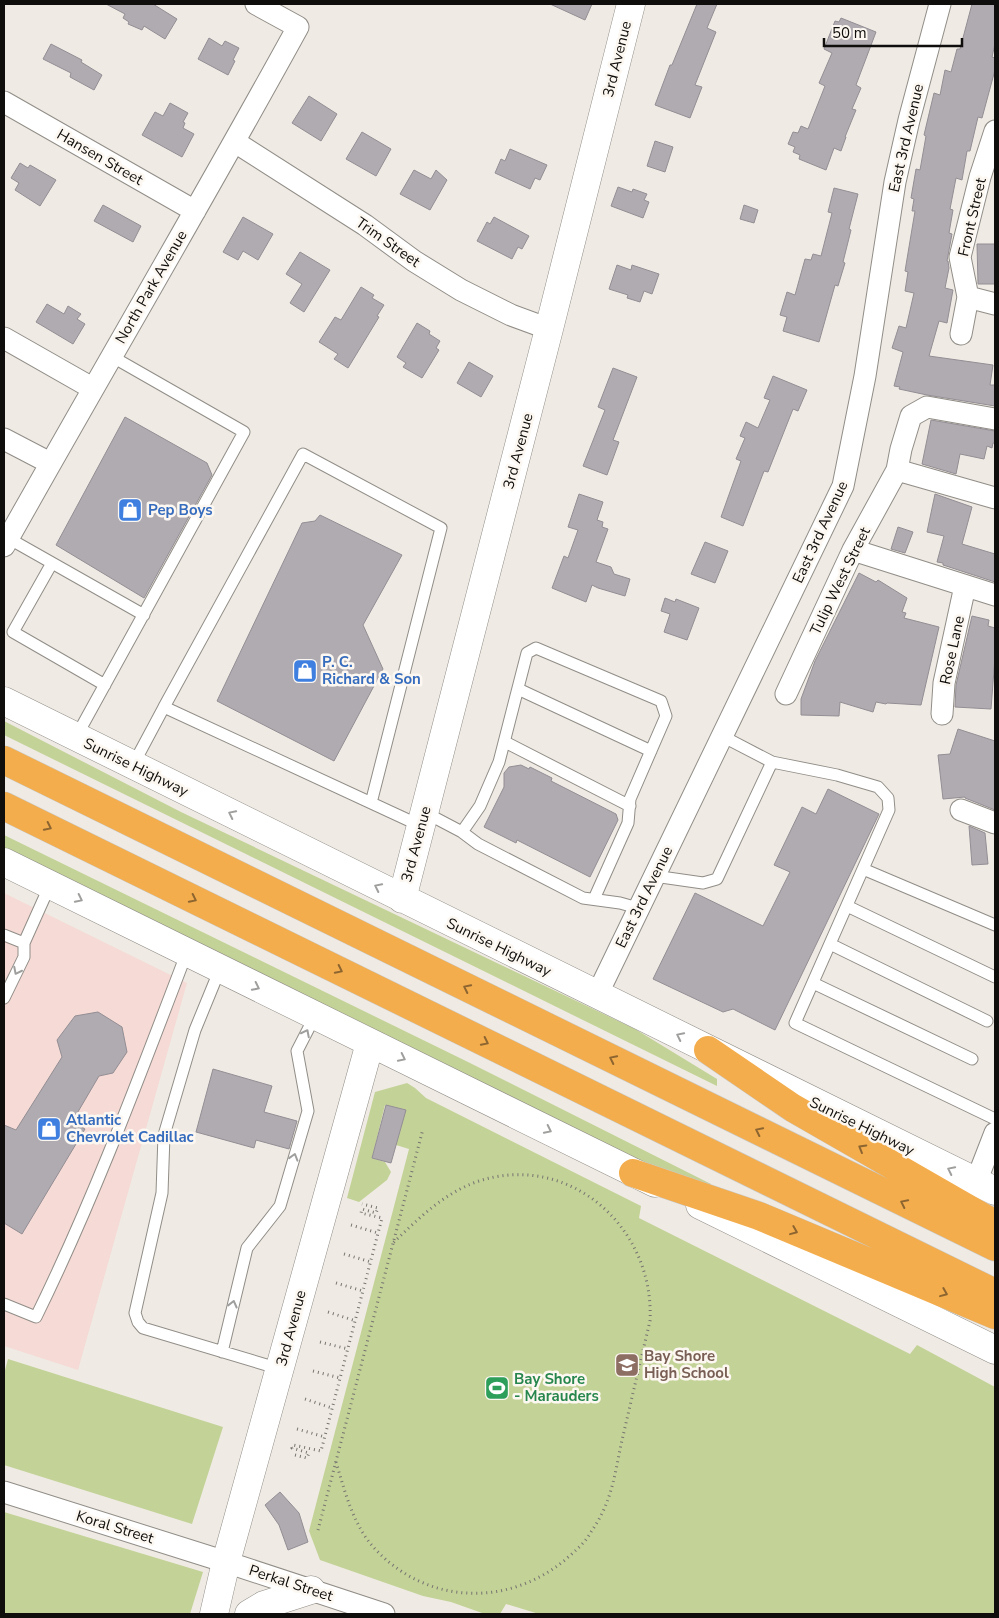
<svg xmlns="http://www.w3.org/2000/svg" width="999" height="1618" viewBox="0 0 999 1618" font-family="'Nunito Sans',sans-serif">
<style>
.commercial{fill:#f5dad6}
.green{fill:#c3d297}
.building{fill:#b0abb1;stroke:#938e94}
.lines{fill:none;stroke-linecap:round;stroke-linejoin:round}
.lane-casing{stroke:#918d87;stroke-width:13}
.street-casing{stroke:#918d87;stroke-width:23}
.secondary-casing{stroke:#918d87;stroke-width:29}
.highway-casing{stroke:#cacaca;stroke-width:29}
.path{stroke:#777470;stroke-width:3;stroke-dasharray:1 4;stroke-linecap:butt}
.lane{stroke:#fff;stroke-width:11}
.street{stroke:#fff;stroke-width:21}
.secondary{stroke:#fff;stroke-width:28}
.highway{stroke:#f3ad4d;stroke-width:28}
.oneway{stroke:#9f9f9e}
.oneway2{stroke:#8d6530}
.labels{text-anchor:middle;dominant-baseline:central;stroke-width:5;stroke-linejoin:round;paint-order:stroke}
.street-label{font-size:15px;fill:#100e0c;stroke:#fcf8f1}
.shop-label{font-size:15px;font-weight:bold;fill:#366cbe;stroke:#fcf8f1;text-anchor:start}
.education-label{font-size:15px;font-weight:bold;fill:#785e54;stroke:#fcf8f1;text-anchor:start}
.leisure-label{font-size:15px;font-weight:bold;fill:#27864d;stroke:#fcf8f1;text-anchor:start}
</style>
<rect width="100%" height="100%" fill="#efebe4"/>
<path class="commercial" d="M 4,893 L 187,983 L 78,1370 L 4,1346 Z"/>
<path class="green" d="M 4,721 L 181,812 L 635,1029 L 717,1079 L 717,1086 L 4,735 Z
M 4,835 L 468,1062 L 711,1184 L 707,1190 L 638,1162 L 4,850 Z
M 407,1083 L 415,1088 L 426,1098 L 641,1206 L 639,1218 L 910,1354 L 917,1345 L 995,1387 L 995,1614 L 539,1614 L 506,1604 L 500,1614 L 485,1614 L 451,1602 L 423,1596 L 320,1560 L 309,1531 L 409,1149 L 396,1145 L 405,1110 L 385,1105 L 372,1158 L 385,1162 L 391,1172 L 387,1180 L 359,1202 L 347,1198 L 375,1092 Z
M 8,1359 L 223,1427 L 192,1524 L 4,1465 L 4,1374 Z
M 4,1512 L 203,1572 L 190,1614 L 4,1614 Z"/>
<path class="building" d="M 106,4 L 153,4 L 177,19 L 165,39 L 144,26 L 142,30 L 128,24 L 129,22 L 123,18 L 125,14 Z
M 550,4 L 592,4 L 585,20 Z
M 697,4 L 717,4 L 707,28 L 716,32 L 695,85 L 702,87 L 690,118 L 655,105 L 670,65 L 672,65 Z
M 972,4 L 995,4 L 995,44 L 992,57 L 995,58 L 995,70 L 982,118 L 978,117 L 970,151 L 967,151 L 962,180 L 956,178 L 950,209 L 953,210 L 949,233 L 952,234 L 947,261 L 948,261 L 949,268 L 945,288 L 953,290 L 947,323 L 939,321 L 929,356 L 993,365 L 990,385 L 995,385 L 995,406 L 927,395 L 899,389 L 900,387 L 894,386 L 903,352 L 892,348 L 899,326 L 906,328 L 914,293 L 905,291 L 908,272 L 905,271 L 915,211 L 912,211 L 914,199 L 911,198 L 916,169 L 920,170 L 926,136 L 924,135 L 934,93 L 940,95 L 945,70 L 951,72 L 957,49 L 960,49 Z
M 841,18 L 876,32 L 856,85 L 861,88 L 852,109 L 856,110 L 845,137 L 846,137 L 841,151 L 834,148 L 826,170 L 799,159 L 800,155 L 793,152 L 795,147 L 788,144 L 793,132 L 798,133 L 801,126 L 808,129 L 825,86 L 819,83 L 832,53 L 824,49 L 835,21 L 839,22 Z
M 209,38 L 222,46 L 225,41 L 239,48 L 233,60 L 235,61 L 228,75 L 198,59 Z
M 51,44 L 82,60 L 81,62 L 102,75 L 94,90 L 70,77 L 71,73 L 43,59 Z
M 309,96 L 337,114 L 321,141 L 292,123 Z
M 170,103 L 188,113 L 183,122 L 185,123 L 183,128 L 194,134 L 182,157 L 142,135 L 155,112 L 163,116 Z
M 362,132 L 391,149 L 376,176 L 346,159 Z
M 655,141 L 673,147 L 665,172 L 647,166 Z
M 510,149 L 547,165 L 540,180 L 535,178 L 530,189 L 495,173 L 501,159 L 505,161 Z
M 20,163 L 28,168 L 30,165 L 56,180 L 40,206 L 15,190 L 19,183 L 11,178 Z
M 414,170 L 431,179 L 436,170 L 447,180 L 430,210 L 400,194 Z
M 618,187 L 632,192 L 633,189 L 647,194 L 644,200 L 649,202 L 643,218 L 611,206 Z
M 834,188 L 858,194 L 849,229 L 851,230 L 843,262 L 845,263 L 838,286 L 835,285 L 819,342 L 783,331 L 787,317 L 780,315 L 787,292 L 795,295 L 805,259 L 811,260 L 813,254 L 821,256 L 832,213 L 828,212 Z
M 103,205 L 141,226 L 133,242 L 94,221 Z
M 744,205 L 758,210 L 754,223 L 740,219 Z
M 243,217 L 273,234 L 258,260 L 243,251 L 238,260 L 223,252 Z
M 494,217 L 529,236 L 522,249 L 518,247 L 512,259 L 477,241 L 487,222 L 490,224 Z
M 977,244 L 995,244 L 995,284 L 978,284 Z
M 300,252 L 330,270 L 304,312 L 290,303 L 302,284 L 286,274 Z
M 617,265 L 631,270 L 632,265 L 659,274 L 652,294 L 644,291 L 640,302 L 627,298 L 628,295 L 609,289 Z
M 361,287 L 374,295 L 372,298 L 384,305 L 377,316 L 379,317 L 348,368 L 334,359 L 338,354 L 319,342 L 335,317 L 341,320 Z
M 47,304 L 64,314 L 68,306 L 81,314 L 77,319 L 85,324 L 73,344 L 36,322 Z
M 417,323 L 430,331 L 429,334 L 440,341 L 436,348 L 439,350 L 422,378 L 403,367 L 406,363 L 397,357 Z
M 469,362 L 493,376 L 481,397 L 457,383 Z
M 613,368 L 637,377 L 613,440 L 619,442 L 607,475 L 583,466 L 605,410 L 598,407 Z
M 773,376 L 807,390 L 798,411 L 793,409 L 768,472 L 764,471 L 743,526 L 721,517 L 741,461 L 736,459 L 745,438 L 740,436 L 746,422 L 758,428 L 770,400 L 764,398 Z
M 125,417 L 207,463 L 212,475 L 144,598 L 56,545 Z
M 931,420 L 995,431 L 995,443 L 993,443 L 992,448 L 987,446 L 984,459 L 960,454 L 956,474 L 922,464 Z
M 579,494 L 603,502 L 597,520 L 603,522 L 602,527 L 608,529 L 596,562 L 611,567 L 614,574 L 630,579 L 625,596 L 598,588 L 592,585 L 586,602 L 552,588 L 564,556 L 568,558 L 578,530 L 568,527 Z
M 935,494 L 972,507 L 962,544 L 995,554 L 995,582 L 943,565 L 943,563 L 937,562 L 944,536 L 927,532 Z
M 320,515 L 402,555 L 363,625 L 383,669 L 334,761 L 217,701 L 302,523 L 315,521 Z
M 898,527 L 913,532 L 905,553 L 891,549 Z
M 705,542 L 728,551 L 715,583 L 691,574 Z
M 859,573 L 876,582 L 878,580 L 907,598 L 902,612 L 906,613 L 904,618 L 939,627 L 921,705 L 887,703 L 886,704 L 876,702 L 873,712 L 840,702 L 839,716 L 801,715 L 801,699 L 815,661 Z
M 665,598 L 675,602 L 676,599 L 699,608 L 687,640 L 664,632 L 670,614 L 661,611 Z
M 972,616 L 989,620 L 988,626 L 995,628 L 995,657 L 991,709 L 955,707 L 956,685 Z
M 958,729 L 995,741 L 995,810 L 965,798 L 965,797 L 943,799 L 938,755 L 950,754 Z
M 521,765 L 529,769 L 530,767 L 552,778 L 551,781 L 616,814 L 618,820 L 590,877 L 517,840 L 516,843 L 484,827 L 504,787 L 504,773 L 509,767 Z
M 828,789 L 879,814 L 775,1030 L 733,1009 L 723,1012 L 653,979 L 695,893 L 763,926 L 790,872 L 774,865 L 802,807 L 816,814 Z
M 969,826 L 985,833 L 988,864 L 972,865 Z
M 98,1012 L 122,1027 L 127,1052 L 113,1073 L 99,1076 L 72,1122 L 85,1129 L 22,1234 L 4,1223 L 4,1125 L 16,1130 L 62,1057 L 57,1040 L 75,1016 Z
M 213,1069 L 272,1086 L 264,1112 L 297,1121 L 289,1149 L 256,1140 L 254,1148 L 196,1132 Z
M 386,1105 L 406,1110 L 391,1163 L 372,1158 Z
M 280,1492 L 299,1513 L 308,1542 L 288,1550 L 279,1525 L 265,1505 Z"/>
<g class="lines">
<defs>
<path id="lane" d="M 8,538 L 144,615
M 52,563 L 13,632 L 105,685
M 518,689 L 651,751
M 722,736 L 772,762
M 76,737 L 244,432 L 111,356
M 505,742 L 630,806
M 133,765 L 164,707
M 371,803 L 441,528 L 303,454 L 164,707 L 421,826
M 424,812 L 462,832 L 478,844 L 583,898 L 620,903 L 638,908
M 462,832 L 480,806 L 499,762 L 527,653 L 536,648 L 661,701 L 666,716 L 630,799 L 628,823 L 594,899
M 863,869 L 995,925
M 654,876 L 703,883 L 717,879 L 772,762 L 837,775 L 878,787 L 888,798 L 889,810 L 795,1023 L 995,1119
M 847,906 L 995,977
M 4,935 L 24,943 L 50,885
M 830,944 L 987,1021
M 220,969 L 195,1030 L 164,1135 L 162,1193 L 135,1313 L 138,1322 L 143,1328 L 280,1369
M 813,983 L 972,1059
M 4,998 L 24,957 L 24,943
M 4,1304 L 36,1317 C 94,1199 140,1075 187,952
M 222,1352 L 247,1248 L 280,1206 L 308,1111 L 297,1051 L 315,1016"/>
<path id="street" d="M 4,102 L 195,211
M 235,142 L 365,225 L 414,261 L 461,290 L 511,315 L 549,329
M 968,297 L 995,304
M 961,334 L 968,297 L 960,257 L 980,177 L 995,131
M 4,338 L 92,388
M 4,439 L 50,463
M 897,470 L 995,498
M 4,546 C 101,373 202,202 298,27 L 256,4
M 853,550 L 995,595
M 786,694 L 853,550 L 897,470 L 901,449 L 911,416 L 927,407 L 995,419
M 942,714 L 944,683 L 965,586
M 961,810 L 995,823
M 597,995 L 843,486 L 865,376 L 895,182 L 909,120 L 940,4
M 976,1182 L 995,1133
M 4,1492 L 226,1562 L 384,1614"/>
<path id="secondary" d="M 4,701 L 995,1191
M 4,862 L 655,1183
M 402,899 L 549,329 L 631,4
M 700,1205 L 995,1350
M 214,1614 L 226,1562 L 370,1043
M 249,1614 L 264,1605 L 311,1590"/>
<path id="highway" d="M 4,760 L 995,1247
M 4,806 L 995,1293
M 708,1050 L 793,1108 L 995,1224
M 633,1173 L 759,1216 L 995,1315"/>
</defs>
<use href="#lane" class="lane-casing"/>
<use href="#street" class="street-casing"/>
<use href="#secondary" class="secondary-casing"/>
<use href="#highway" class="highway-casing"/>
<path class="path" d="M 351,1225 L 378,1233
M 344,1254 L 371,1262
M 336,1283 L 363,1291
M 328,1312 L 356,1321
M 320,1342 L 348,1349
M 313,1371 L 340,1378
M 305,1399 L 332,1408
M 297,1429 L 325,1437
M 295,1455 L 307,1458 L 309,1453 L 292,1448 L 293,1445 L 321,1451 L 382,1218 L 361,1213 L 362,1209 L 376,1213 L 378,1208 L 362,1204
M 336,1462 C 346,1495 354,1529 379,1553 C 431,1605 509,1606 565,1560 C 575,1551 585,1543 591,1532 C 597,1523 603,1513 607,1502 C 615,1481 618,1457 623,1436 C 632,1397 641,1359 650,1321 C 655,1227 568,1150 476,1182 C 443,1194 418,1219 393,1243
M 318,1530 L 423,1129"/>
<use href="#lane" class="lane"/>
<use href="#street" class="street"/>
<use href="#secondary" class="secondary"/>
<use href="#highway" class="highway"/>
</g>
<defs><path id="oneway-chevron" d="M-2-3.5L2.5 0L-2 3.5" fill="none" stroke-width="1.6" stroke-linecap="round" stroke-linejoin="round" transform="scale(1.25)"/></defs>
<g class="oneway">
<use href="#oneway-chevron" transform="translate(232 814) rotate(-154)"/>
<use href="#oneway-chevron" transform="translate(378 887) rotate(-154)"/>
<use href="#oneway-chevron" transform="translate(79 899) rotate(26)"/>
<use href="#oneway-chevron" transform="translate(17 971) rotate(117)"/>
<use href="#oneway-chevron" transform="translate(256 987) rotate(26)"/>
<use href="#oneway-chevron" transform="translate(306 1033) rotate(-63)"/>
<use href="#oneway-chevron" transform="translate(680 1036) rotate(-154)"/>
<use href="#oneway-chevron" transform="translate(402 1058) rotate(26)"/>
<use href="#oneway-chevron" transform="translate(548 1130) rotate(26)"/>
<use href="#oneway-chevron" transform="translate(294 1157) rotate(-73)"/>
<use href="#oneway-chevron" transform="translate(951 1170) rotate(-154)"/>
<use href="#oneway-chevron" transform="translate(233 1304) rotate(-76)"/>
</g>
<g class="oneway2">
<use href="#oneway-chevron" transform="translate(48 827) rotate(26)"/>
<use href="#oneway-chevron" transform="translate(193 899) rotate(26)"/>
<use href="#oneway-chevron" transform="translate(339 970) rotate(26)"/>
<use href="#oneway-chevron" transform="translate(467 988) rotate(-154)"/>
<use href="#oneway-chevron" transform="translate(485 1042) rotate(26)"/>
<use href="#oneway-chevron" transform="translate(613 1059) rotate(-154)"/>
<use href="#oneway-chevron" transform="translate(759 1131) rotate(-154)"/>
<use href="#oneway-chevron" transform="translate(862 1148) rotate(-150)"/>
<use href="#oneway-chevron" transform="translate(904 1203) rotate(-154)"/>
<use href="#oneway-chevron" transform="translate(794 1231) rotate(22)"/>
<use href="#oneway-chevron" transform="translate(944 1293) rotate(22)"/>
</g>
<defs>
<symbol id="shop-square" viewBox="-11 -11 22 22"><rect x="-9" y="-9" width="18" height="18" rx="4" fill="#3f7fe0" stroke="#fcf8f1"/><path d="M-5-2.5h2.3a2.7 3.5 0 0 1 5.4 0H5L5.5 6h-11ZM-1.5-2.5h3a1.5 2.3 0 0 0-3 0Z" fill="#fff"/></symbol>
<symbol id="school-square" viewBox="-11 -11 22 22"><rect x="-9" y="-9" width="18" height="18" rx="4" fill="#8d6e63" stroke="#fcf8f1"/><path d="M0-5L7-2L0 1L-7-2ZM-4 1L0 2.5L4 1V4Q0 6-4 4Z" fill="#fff"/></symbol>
<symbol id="stadium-square" viewBox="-11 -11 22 22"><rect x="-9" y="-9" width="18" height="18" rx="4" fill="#2e9e5b" stroke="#fcf8f1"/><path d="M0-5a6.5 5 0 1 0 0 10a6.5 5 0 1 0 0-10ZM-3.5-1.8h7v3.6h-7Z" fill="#fff"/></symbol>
</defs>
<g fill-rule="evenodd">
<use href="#shop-square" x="116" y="496" width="28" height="28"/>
<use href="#shop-square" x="291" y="657" width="28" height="28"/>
<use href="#shop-square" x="35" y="1115" width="28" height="28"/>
<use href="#school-square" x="613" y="1351" width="28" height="28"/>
<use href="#stadium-square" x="483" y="1374" width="28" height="28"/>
</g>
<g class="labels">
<g class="street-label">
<text transform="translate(617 59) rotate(-76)">3rd Avenue</text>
<text transform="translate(906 138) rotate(-77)">East 3rd Avenue</text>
<text transform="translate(100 157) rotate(30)">Hansen Street</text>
<text transform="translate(972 217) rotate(-77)">Front Street</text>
<text transform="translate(388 242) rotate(35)">Trim Street</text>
<text transform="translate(151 287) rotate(-60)">North Park Avenue</text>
<text transform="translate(518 451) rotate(-75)">3rd Avenue</text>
<text transform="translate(820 532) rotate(-65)">East 3rd Avenue</text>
<text transform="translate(840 581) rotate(-64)">Tulip West Street</text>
<text transform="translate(952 650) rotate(-78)">Rose Lane</text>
<text transform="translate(136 767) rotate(26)">Sunrise Highway</text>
<text transform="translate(416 844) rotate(-75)">3rd Avenue</text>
<text transform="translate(644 897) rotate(-64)">East 3rd Avenue</text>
<text transform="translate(499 947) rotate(26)">Sunrise Highway</text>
<text transform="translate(862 1126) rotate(26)">Sunrise Highway</text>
<text transform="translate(291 1328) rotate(-75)">3rd Avenue</text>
<text transform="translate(115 1527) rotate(17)">Koral Street</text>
<text transform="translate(291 1583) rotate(18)">Perkal Street</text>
</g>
<g class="shop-label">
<text x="148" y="510">Pep Boys</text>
<text x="322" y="662">P. C.<tspan x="322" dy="17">Richard &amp; Son</tspan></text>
<text x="66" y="1120">Atlantic<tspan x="66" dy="17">Chevrolet Cadillac</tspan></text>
</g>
<g class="education-label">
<text x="644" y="1356">Bay Shore<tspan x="644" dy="17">High School</tspan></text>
</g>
<g class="leisure-label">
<text x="514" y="1379">Bay Shore<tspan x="514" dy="17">- Marauders</tspan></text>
</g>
</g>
<rect width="999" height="1618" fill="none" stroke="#100e0c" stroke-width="10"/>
<path d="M824 38v8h138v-8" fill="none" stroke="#100e0c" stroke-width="2.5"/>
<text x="832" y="38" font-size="15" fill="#100e0c" stroke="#fcf8f1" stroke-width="4" paint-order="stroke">50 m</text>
</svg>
